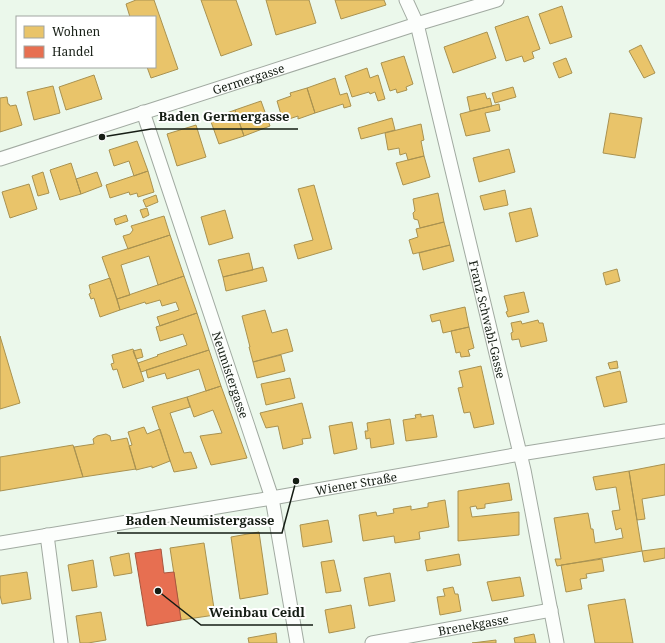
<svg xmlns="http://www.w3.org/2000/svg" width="665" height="643" viewBox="0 0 665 643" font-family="'Noto Serif',serif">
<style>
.homes{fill:#e9c46a;stroke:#a99250}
.shops{fill:#e76f51;stroke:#a8563f}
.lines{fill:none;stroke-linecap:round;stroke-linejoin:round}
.minor-casing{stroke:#a1aaa1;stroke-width:15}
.minor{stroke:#fcfefc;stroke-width:13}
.labels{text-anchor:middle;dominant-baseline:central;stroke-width:4;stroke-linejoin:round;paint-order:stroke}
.street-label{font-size:12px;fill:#151d14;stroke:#fff}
.leader{fill:none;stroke:#151d14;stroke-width:1.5}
.callout-dot{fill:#151d14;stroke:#fff;stroke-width:1.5}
.callout-label{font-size:13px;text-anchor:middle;font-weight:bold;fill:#151d14;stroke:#fff;stroke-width:4;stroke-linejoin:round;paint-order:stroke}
</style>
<rect width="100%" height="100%" fill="#ebf8eb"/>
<path class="homes" d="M 136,0 L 154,0 L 178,69 L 151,78 L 147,67 L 155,67 L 155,17 L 130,17 L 126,4 Z
M 201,0 L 236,0 L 252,45 L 221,56 Z
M 266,0 L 309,0 L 316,23 L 276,35 Z
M 335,0 L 384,0 L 386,5 L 341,19 Z
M 562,6 L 572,37 L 550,44 L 539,14 Z
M 528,16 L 540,49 L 532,52 L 534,58 L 524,62 L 522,56 L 506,61 L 495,27 Z
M 487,32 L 496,58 L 453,73 L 444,47 Z
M 641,45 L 655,73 L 644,78 L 629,51 Z
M 404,56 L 413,84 L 406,87 L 407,90 L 397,93 L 396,89 L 390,91 L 381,63 Z
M 566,58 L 572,73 L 559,78 L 553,63 Z
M 367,68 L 370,78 L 378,75 L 385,99 L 378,101 L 375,92 L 370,94 L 369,92 L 352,97 L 345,76 Z
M 94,75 L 102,99 L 66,110 L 59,87 Z
M 335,78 L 340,95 L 347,93 L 351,106 L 344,108 L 343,104 L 315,113 L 307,88 Z
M 53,86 L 60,113 L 34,120 L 27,92 Z
M 513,87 L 516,97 L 495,103 L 492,93 Z
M 307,88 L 315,113 L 298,119 L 298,116 L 283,121 L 277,101 L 291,96 L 290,93 Z
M 485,93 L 487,99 L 490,98 L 492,106 L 470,111 L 467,97 Z
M 7,97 L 8,104 L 9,104 L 10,106 L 16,105 L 22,125 L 0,132 L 0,98 Z
M 261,101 L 270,126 L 244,136 L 235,110 Z
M 499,104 L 500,110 L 485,113 L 490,131 L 466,136 L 460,114 Z
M 235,110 L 244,136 L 219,144 L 210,119 Z
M 610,113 L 642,118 L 635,158 L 603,153 Z
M 392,118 L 395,130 L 361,139 L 358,128 Z
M 421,124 L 424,140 L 421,141 L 424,156 L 408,160 L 406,153 L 400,155 L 399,148 L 388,150 L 385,133 Z
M 196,125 L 206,157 L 177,166 L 167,134 Z
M 137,141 L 148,171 L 134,176 L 129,161 L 114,166 L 109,150 Z
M 509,149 L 515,172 L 479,182 L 473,158 Z
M 424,156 L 430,177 L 403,185 L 396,163 Z
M 71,163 L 81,194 L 60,200 L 50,170 Z
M 148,171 L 154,192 L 138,197 L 137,193 L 130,195 L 129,192 L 110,198 L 106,185 Z
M 43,172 L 49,193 L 38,196 L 32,176 Z
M 97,172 L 102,186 L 81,194 L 76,179 Z
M 29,184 L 37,209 L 10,218 L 2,192 Z
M 314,185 L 332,249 L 298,259 L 294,245 L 313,240 L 298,189 Z
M 505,190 L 508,205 L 484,210 L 480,196 Z
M 438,193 L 444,222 L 420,228 L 418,220 L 414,219 L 413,213 L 415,211 L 413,199 Z
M 156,195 L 158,202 L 146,207 L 143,200 Z
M 147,208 L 149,215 L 143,218 L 140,210 Z
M 531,208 L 538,236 L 516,242 L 509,213 Z
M 225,210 L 233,238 L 209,245 L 201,217 Z
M 126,215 L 128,221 L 116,225 L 114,219 Z
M 164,216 L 170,235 L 128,249 L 123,236 L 130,234 L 133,230 L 131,226 Z
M 444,222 L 450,245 L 413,254 L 409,240 L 418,237 L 416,229 Z
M 170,235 L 184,276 L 158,285 L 149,256 L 121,265 L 130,295 L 117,299 L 102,257 Z
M 450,245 L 454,261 L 423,270 L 419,253 Z
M 249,253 L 253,270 L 223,277 L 218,260 Z
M 263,267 L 267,281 L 226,291 L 223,277 Z
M 617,269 L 620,281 L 606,285 L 603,273 Z
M 184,276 L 197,313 L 160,326 L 157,317 L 179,310 L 176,302 L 162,306 L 160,300 L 146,304 L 145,302 L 120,310 L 117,299 Z
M 110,278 L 120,310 L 100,317 L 94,298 L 91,299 L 89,294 L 91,293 L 89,285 Z
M 524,292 L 529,312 L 508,317 L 506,312 L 508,311 L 504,296 Z
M 465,307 L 469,327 L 443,333 L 440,320 L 432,322 L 430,315 Z
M 265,310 L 272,333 L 287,329 L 293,351 L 253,362 L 249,347 L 250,347 L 242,316 Z
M 197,313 L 209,350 L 141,372 L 138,363 L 158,356 L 157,355 L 187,345 L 183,334 L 160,341 L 156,327 Z
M 538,320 L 539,323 L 543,323 L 547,341 L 521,347 L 519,339 L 512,340 L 511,333 L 513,332 L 511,323 L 521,321 L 522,324 Z
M 469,327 L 474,348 L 468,350 L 470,356 L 461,357 L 460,352 L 456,353 L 451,331 Z
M 0,336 L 20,403 L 0,409 Z
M 133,349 L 144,381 L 123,388 L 117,369 L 113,370 L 111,364 L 114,363 L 112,355 Z
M 141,349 L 143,357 L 136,359 L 133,351 Z
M 209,350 L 221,386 L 206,391 L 199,369 L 167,379 L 165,373 L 148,378 L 146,370 Z
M 281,355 L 285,371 L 257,378 L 253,362 Z
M 617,361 L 618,368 L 610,369 L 608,363 Z
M 481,366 L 494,424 L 474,428 L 470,412 L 464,413 L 458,388 L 463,387 L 459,371 Z
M 620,371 L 627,402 L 604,407 L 596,377 Z
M 290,378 L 295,398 L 266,405 L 261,384 Z
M 221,386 L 247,458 L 211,465 L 200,436 L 222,433 L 213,410 L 194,417 L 187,397 Z
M 187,397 L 190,407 L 170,413 L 184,453 L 191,452 L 197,468 L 174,472 L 152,407 Z
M 302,403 L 311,438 L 302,439 L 303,444 L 283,449 L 278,426 L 266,428 L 260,413 Z
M 421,414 L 421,417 L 433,415 L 437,437 L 406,441 L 403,420 L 416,418 L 415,415 Z
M 390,419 L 394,444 L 371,448 L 370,438 L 366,439 L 365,431 L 368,431 L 367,423 Z
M 352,422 L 357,449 L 334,454 L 329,426 Z
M 144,427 L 147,434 L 160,429 L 170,461 L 152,468 L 152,466 L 136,470 L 129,446 L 132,445 L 128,432 Z
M 106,434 L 110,436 L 111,441 L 127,438 L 136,469 L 83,477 L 74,447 L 94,444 L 93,439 L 97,436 Z
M 73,445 L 83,477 L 0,491 L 0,457 Z
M 665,464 L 665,495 L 642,499 L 645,519 L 637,520 L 629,471 Z
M 629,471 L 642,551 L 557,566 L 555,559 L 561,559 L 554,518 L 588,513 L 591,529 L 593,529 L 595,543 L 623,538 L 621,528 L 616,530 L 612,511 L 620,510 L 616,487 L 596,490 L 593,477 Z
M 509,483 L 512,500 L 485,504 L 485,508 L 477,509 L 476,506 L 470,507 L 472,517 L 519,512 L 519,535 L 458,541 L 458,491 Z
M 445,500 L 449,527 L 419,532 L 420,539 L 395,543 L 394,536 L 363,541 L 359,515 L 376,512 L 377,516 L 394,513 L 393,509 L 411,506 L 411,510 L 428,507 L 428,503 Z
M 328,520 L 332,542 L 303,547 L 300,525 Z
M 259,532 L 268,594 L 240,599 L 231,537 Z
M 204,543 L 215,615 L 181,620 L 170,548 Z
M 665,548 L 665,558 L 644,562 L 642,551 Z
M 129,553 L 132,573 L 114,576 L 110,557 Z
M 459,554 L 461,565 L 427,571 L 425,560 Z
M 602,559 L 604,571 L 586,574 L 587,578 L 580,579 L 582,589 L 566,592 L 561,565 Z
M 93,560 L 97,587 L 72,591 L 68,565 Z
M 334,560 L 341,591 L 326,593 L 321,562 Z
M 27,572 L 31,599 L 2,604 L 0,595 L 0,576 Z
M 390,573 L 395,601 L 369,606 L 364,578 Z
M 520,577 L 524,596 L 492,601 L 487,582 Z
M 453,587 L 455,594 L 458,594 L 461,611 L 440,615 L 437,597 L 445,596 L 443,589 Z
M 625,599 L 633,643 L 595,643 L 588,605 Z
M 351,605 L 355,628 L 329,633 L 325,610 Z
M 101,612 L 106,640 L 88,643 L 80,643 L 76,616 Z
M 276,633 L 277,643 L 249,643 L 248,638 Z
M 534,634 L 536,643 L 515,643 L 514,638 Z
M 496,640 L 496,643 L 472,643 Z"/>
<path class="shops" d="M 161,549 L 164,573 L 174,572 L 181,620 L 147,626 L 135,553 Z"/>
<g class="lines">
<defs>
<g id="minor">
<path id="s1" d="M 406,0 L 417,24 L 516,437 L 524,470 L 557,643"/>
<path id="s2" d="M 143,112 L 272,498 L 297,643"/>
<path id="s3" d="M 0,159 L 417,24 L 497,0"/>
<path d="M 47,535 L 61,643"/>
<path id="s4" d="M 0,543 L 272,498 L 520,454 L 665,431"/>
<path id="s5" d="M 372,643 L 551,610"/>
</g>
</defs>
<use href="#minor" class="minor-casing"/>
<use href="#minor" class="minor"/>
</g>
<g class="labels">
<g class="street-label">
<text stroke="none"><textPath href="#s3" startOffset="261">Germergasse</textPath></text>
<text stroke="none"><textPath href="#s1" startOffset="330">Franz Schwabl-Gasse</textPath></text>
<text stroke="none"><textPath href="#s2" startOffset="277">Neumistergasse</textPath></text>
<text stroke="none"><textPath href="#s4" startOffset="361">Wiener Straße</textPath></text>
<text stroke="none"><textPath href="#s5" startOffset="103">Brenekgasse</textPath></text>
</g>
</g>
<path class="leader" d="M102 137L151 129H298M296 481L282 533H117M158 591L201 625H313"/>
<g class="callout-dot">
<circle cx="102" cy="137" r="4"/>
<circle cx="296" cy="481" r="4"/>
<circle cx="158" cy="591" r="4"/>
</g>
<g class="callout-label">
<text x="224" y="121">Baden Germergasse</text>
<text x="200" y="525">Baden Neumistergasse</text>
<text x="257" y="617">Weinbau Ceidl</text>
</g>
<rect x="16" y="16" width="140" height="52" fill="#ffffff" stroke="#a1a5a1"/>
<rect x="24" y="26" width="20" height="12" fill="#e9c46a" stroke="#a1a5a1"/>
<text x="52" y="36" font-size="12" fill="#151d14">Wohnen</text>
<rect x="24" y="46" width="20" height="12" fill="#e76f51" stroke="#a1a5a1"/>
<text x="52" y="56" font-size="12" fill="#151d14">Handel</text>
</svg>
